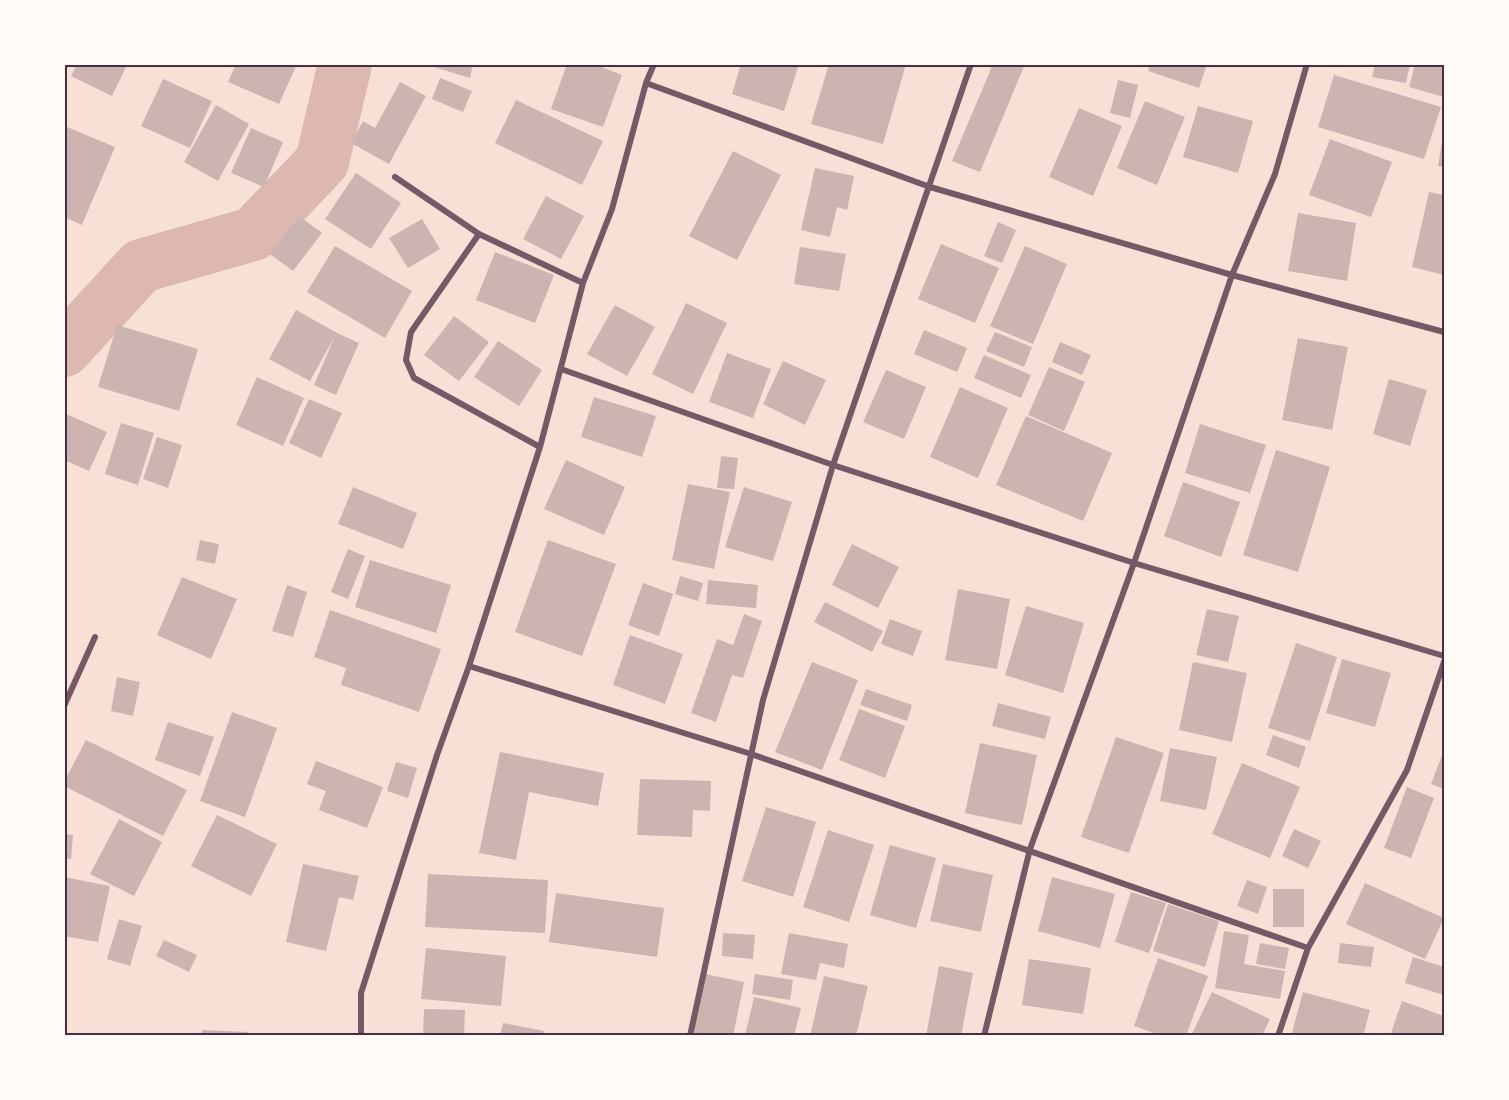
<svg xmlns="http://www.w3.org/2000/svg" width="1509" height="1100" viewBox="0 0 1509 1100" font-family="Arial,sans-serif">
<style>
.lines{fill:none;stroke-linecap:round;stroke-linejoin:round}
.river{stroke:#dcb8b0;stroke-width:54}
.building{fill:#ccb4b1}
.minor{stroke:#755966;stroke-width:6}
.neatline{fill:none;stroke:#4a2c40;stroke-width:2}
</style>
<rect width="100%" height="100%" fill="#f7e1d7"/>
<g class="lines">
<path class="river" d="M 64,350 L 141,266 L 253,234 L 322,162 L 345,64"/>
</g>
<path class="building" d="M 77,64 L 125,64 L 127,65 L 112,96 L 71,76 Z
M 236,64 L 297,64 L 279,104 L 228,82 Z
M 424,64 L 473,64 L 470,78 Z
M 567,64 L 594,64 L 622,75 L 603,127 L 551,109 Z
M 741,64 L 799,64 L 784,111 L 732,94 Z
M 829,64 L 906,64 L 883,144 L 811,124 Z
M 993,64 L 1025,64 L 980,172 L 952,161 Z
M 1150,64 L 1207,64 L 1199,88 L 1148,71 Z
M 1375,64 L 1410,64 L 1406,83 L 1372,77 Z
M 1415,64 L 1444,64 L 1444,97 L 1409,87 Z
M 1334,75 L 1441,107 L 1424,159 L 1318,127 Z
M 440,78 L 472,91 L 463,112 L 432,99 Z
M 163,79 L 212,101 L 190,148 L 141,126 Z
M 1118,80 L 1138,85 L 1130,118 L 1110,113 Z
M 400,82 L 426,96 L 389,164 L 351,143 L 363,121 L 375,128 Z
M 516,100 L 603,141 L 582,185 L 495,143 Z
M 1145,101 L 1185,117 L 1157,185 L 1117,168 Z
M 216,105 L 249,124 L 218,181 L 184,162 Z
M 1198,106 L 1253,121 L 1238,173 L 1183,157 Z
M 1079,108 L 1122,126 L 1093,196 L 1049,177 Z
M 67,127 L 115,147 L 82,225 L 64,217 L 64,133 Z
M 251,128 L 283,142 L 264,187 L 231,173 Z
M 1443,136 L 1444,136 L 1444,167 L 1438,166 Z
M 1330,139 L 1392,162 L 1371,217 L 1309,195 Z
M 733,151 L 781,175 L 737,260 L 689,236 Z
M 815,168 L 854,176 L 847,210 L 837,207 L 830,237 L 801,230 Z
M 356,173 L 401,203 L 371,249 L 325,219 Z
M 1429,192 L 1444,195 L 1444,275 L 1412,267 Z
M 546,196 L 584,216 L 561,259 L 523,239 Z
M 1298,213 L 1356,223 L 1347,281 L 1288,271 Z
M 299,216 L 322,233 L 293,271 L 270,254 Z
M 422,219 L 440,249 L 408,268 L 389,238 Z
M 998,222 L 1016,230 L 1002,263 L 984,256 Z
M 941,244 L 999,268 L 975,323 L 918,299 Z
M 335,246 L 412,291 L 385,338 L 307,292 Z
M 1025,246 L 1067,264 L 1033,344 L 990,326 Z
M 800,247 L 846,254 L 839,291 L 794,284 Z
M 495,252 L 554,275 L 535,323 L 476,300 Z
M 686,303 L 727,323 L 693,394 L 652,374 Z
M 615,305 L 655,327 L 627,376 L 587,354 Z
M 296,310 L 337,333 L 359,343 L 336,395 L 314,385 L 335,336 L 310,381 L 269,359 Z
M 454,316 L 489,342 L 459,381 L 424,355 Z
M 117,325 L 198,349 L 179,411 L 98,387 Z
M 924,330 L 967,348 L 957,372 L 914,354 Z
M 995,332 L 1032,347 L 1024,367 L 986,351 Z
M 1298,338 L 1348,347 L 1332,430 L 1282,420 Z
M 498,341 L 542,370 L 519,406 L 474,377 Z
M 1060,342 L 1091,355 L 1082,375 L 1052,362 Z
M 727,353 L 771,369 L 753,418 L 709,402 Z
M 984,355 L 1031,375 L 1021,398 L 974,378 Z
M 783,361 L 826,380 L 805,425 L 763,404 Z
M 1049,367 L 1085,382 L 1064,431 L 1028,415 Z
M 886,370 L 926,387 L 904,439 L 863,422 Z
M 257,377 L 304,398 L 283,446 L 236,425 Z
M 1389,379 L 1427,390 L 1410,446 L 1373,434 Z
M 960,387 L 1008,408 L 978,478 L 930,457 Z
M 594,397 L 656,416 L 642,457 L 581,437 Z
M 309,399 L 342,413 L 321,458 L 289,443 Z
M 64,413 L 107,432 L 89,471 L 64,460 Z
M 1026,416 L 1112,453 L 1083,521 L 996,485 Z
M 121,423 L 154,433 L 138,485 L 105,474 Z
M 1200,424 L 1266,445 L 1250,493 L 1185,473 Z
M 157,437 L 182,445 L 168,488 L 143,479 Z
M 1276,450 L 1330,467 L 1298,572 L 1243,555 Z
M 721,456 L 738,458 L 734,489 L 717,488 Z
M 566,460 L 625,487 L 604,535 L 544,509 Z
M 1183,482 L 1240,502 L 1221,557 L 1164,536 Z
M 688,484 L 730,492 L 714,569 L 672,560 Z
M 353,487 L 417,513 L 403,549 L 338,524 Z
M 744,487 L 792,502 L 773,561 L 725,547 Z
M 200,540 L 219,544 L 215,564 L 196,560 Z
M 548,540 L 616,564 L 582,656 L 515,632 Z
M 852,544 L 899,567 L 878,608 L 832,585 Z
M 348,549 L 365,556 L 348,599 L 331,592 Z
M 370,560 L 451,585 L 436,633 L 355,607 Z
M 680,576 L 703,583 L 698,601 L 675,594 Z
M 182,577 L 237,599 L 211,659 L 157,635 Z
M 708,580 L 758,585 L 756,608 L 706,604 Z
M 643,583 L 673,594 L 659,636 L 628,625 Z
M 287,585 L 307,592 L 293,637 L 272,631 Z
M 958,589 L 1010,599 L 997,669 L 945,660 Z
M 825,602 L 883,631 L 872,652 L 814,622 Z
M 1026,606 L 1084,623 L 1063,693 L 1005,675 Z
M 1207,609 L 1239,616 L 1228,662 L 1196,655 Z
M 330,610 L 441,649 L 419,712 L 341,685 L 346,668 L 314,657 Z
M 744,614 L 762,621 L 743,678 L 732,675 L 716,722 L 691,713 L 717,639 L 733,645 Z
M 890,619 L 922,631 L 913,656 L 881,644 Z
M 630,635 L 683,654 L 665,704 L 613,685 Z
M 1296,643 L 1337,657 L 1310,741 L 1268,728 Z
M 1342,659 L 1391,673 L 1375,727 L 1326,713 Z
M 812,662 L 858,680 L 822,770 L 775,752 Z
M 1193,662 L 1247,673 L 1232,742 L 1179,730 Z
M 117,677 L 140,682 L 133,716 L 111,711 Z
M 866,689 L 912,705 L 907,721 L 860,705 Z
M 998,703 L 1051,717 L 1045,739 L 992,726 Z
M 859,709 L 905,726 L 885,778 L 839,760 Z
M 232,712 L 277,728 L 245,817 L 200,801 Z
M 168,722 L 214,737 L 200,776 L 155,760 Z
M 1273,735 L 1306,747 L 1299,768 L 1266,755 Z
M 1116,737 L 1164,753 L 1129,853 L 1081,837 Z
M 86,740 L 187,790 L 163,836 L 64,786 L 64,782 Z
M 980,743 L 1037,755 L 1022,825 L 965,813 Z
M 1170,748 L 1217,757 L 1206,810 L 1160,801 Z
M 1444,750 L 1444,789 L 1431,784 Z
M 500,752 L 604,773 L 598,806 L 529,792 L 516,860 L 479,853 Z
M 316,761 L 383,787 L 367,828 L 319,810 L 326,791 L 307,784 Z
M 396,762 L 417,768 L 408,798 L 387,791 Z
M 1242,763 L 1300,787 L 1270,858 L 1212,834 Z
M 640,779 L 711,781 L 710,811 L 693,810 L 692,837 L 637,835 Z
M 1407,787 L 1434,798 L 1411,858 L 1384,848 Z
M 766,807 L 816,822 L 793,897 L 742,881 Z
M 217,815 L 277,844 L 251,896 L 191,866 Z
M 119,819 L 162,842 L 134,896 L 90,874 Z
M 1294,829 L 1321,841 L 1308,868 L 1282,856 Z
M 828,830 L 874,845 L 849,922 L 803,907 Z
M 64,834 L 73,835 L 71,859 L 64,858 Z
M 890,845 L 936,858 L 916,928 L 870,915 Z
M 303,864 L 359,876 L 353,900 L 339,897 L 326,951 L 286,942 Z
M 943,864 L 993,875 L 981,932 L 930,921 Z
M 428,874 L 548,880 L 545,933 L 425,927 Z
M 64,877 L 110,886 L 98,942 L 64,936 Z
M 1052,877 L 1115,894 L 1100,948 L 1038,931 Z
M 1247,880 L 1267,887 L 1258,914 L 1237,906 Z
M 1365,883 L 1444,918 L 1425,959 L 1346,924 Z
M 1273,889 L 1304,889 L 1304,927 L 1273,927 Z
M 1131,892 L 1166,903 L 1149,953 L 1115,942 Z
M 556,893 L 664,908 L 657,957 L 549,942 Z
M 1168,904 L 1219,921 L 1205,967 L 1153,951 Z
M 119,919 L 142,926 L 130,966 L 107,959 Z
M 1224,931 L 1249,935 L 1244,964 L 1285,971 L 1280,999 L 1215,988 Z
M 723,933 L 755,935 L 753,959 L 722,956 Z
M 789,933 L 848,944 L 844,968 L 820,963 L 816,980 L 781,974 Z
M 164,940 L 197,955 L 189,972 L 156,956 Z
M 1260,943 L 1289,948 L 1285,969 L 1256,964 Z
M 1340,943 L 1374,947 L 1371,967 L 1338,963 Z
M 426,948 L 506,956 L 501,1006 L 421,999 Z
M 1413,957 L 1444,967 L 1444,995 L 1405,983 Z
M 1158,958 L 1208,976 L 1186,1036 L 1162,1036 L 1134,1026 Z
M 1029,959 L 1091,968 L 1083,1014 L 1022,1005 Z
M 939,966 L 973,973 L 961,1036 L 926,1036 Z
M 705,974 L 744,982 L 733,1036 L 692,1036 Z
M 755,974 L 793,980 L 790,1000 L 752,994 Z
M 824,976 L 868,986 L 856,1036 L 810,1036 Z
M 1212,992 L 1270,1019 L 1262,1036 L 1191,1036 Z
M 1303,992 L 1370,1010 L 1363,1036 L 1291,1036 Z
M 754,997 L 801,1008 L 794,1036 L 745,1036 Z
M 1402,1001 L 1444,1016 L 1444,1036 L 1390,1036 Z
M 424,1009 L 465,1010 L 464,1036 L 423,1036 Z
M 503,1023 L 544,1031 L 543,1036 L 500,1036 Z
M 202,1030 L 248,1032 L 248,1036 L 202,1036 Z"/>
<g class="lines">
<path class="minor" d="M 646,83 L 930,187 L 1232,275 L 1444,332
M 395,177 L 479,234 L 583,283
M 479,234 L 411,332 L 406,360 L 414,378 L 540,447
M 561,369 L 833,465 L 1134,563 L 1444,656
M 469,666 L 751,754 L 1308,948
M 64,706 L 95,637
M 361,1036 L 361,993 L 437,755 L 469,666 L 540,447 L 583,283 L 612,209 L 646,83 L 654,64
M 690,1036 L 763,700 L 833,465 L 971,64
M 984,1036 L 1030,849 L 1134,563 L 1232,275 L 1275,174 L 1307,64
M 1278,1036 L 1308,948 L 1407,770 L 1444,662"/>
</g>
<rect width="1509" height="1100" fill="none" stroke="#fffaf5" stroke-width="132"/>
<rect x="66" y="66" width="1377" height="968" class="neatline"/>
</svg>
